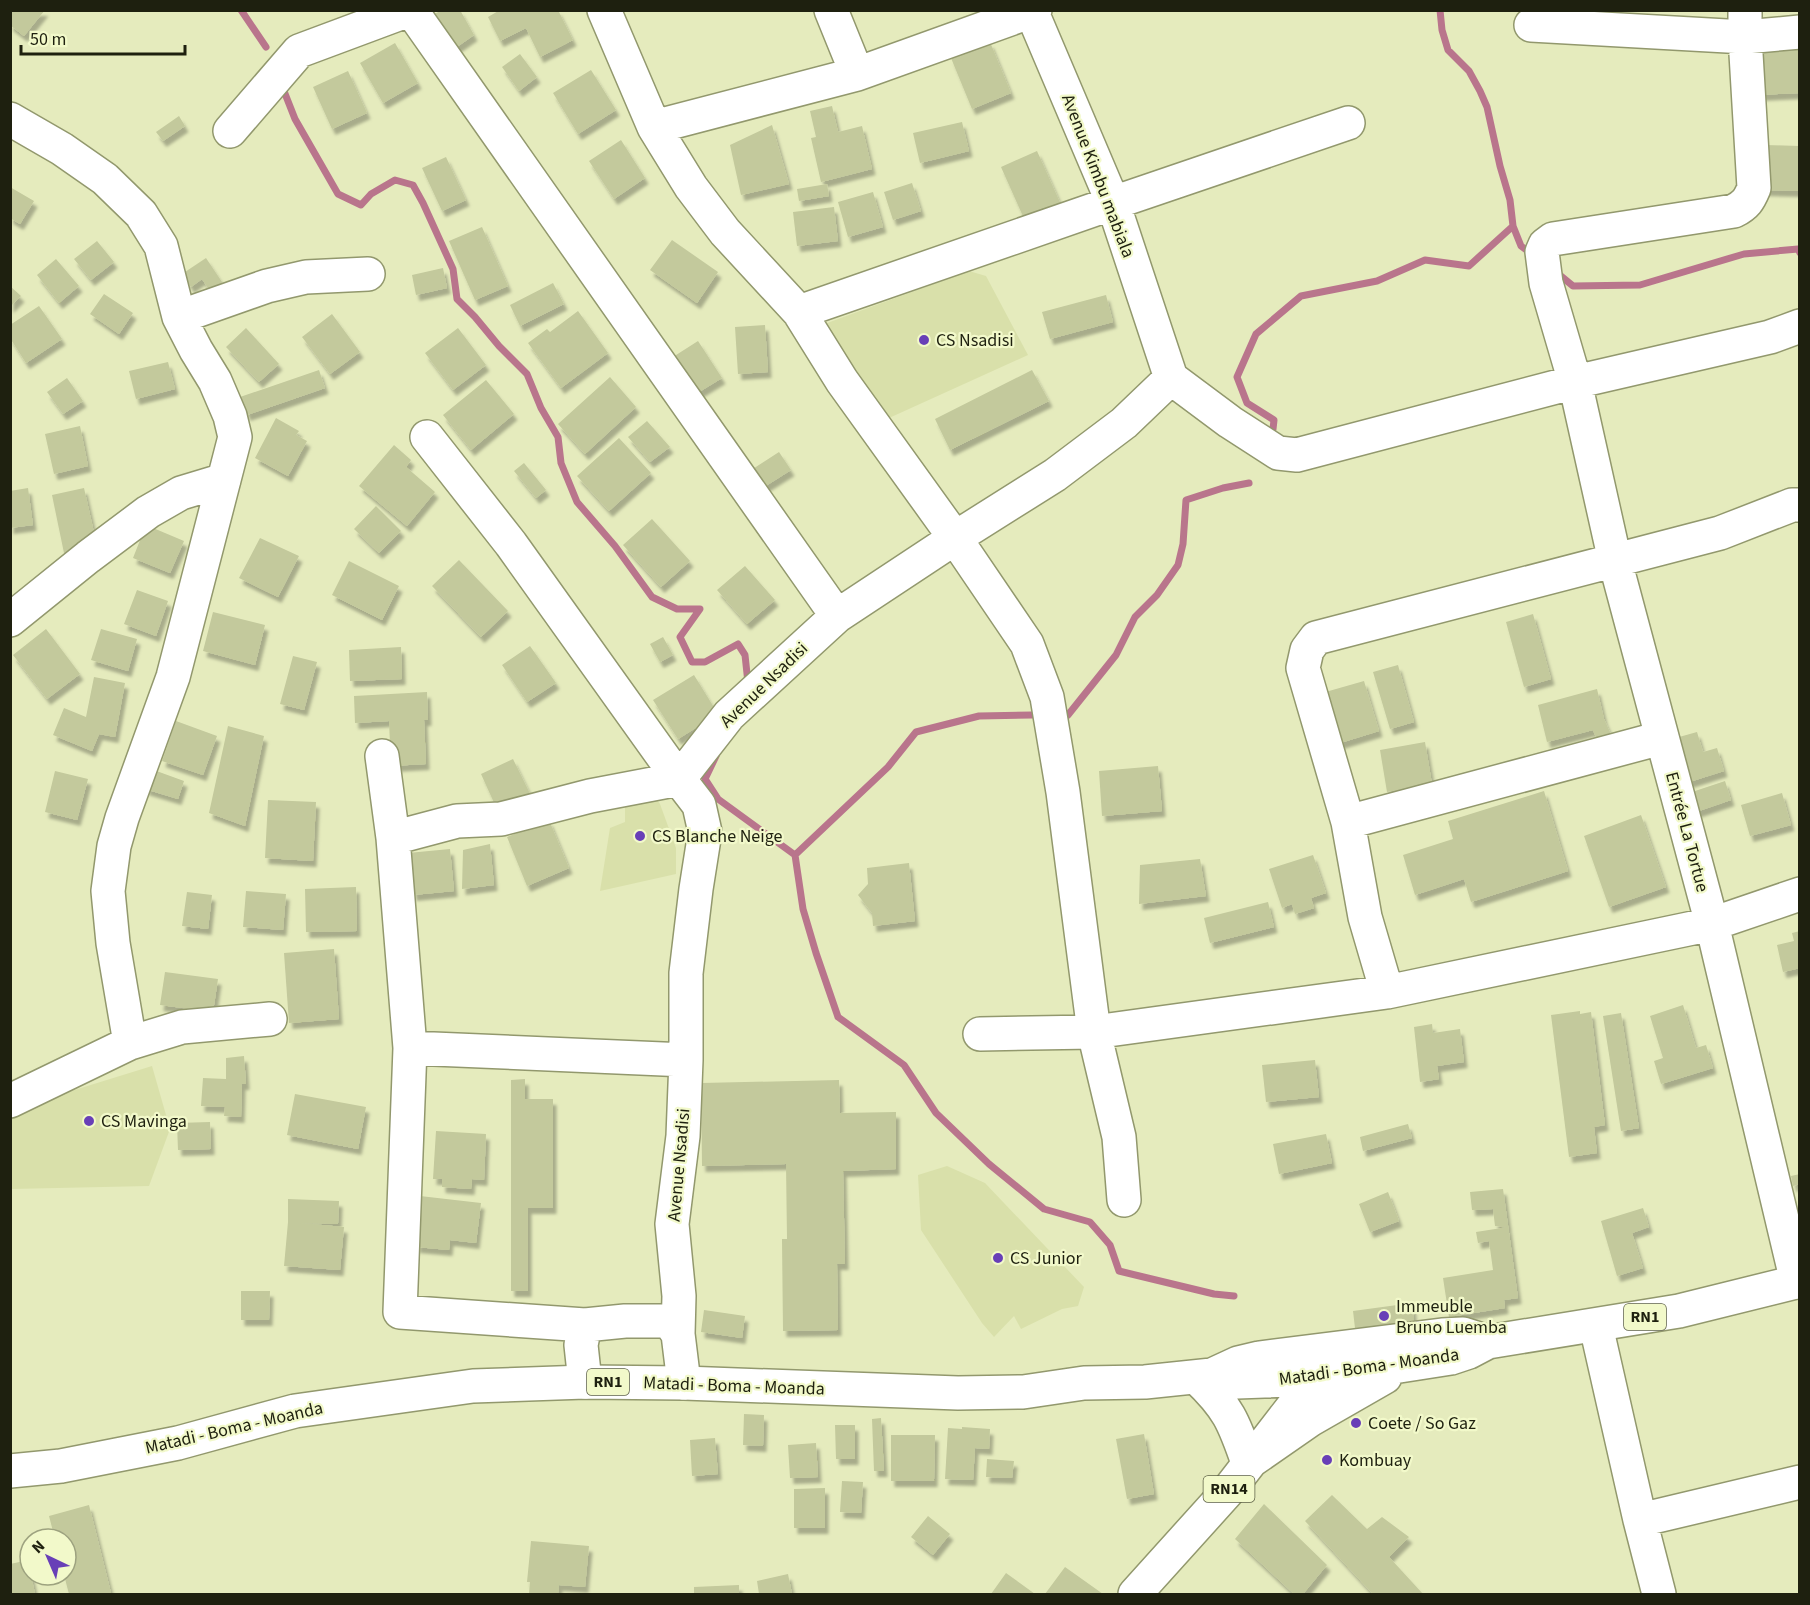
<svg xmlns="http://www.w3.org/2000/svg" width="1810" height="1605" viewBox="0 0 1810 1605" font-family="'Source Sans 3',sans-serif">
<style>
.built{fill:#d9e0aa}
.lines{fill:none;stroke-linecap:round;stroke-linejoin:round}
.stream{stroke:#b9758c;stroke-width:7}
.building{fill:#c3c99c;filter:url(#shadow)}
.minor-casing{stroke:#92986d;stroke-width:36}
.highway-casing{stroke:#92986d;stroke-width:36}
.minor{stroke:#fff;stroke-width:33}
.highway{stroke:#fff;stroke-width:33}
.poi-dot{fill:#683fb7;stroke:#f2f9ca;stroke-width:2}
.labels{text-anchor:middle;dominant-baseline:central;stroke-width:4.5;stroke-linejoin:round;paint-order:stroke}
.shield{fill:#f2f9ca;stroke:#5e6147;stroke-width:1.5}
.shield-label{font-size:16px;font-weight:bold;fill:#1e200f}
.street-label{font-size:18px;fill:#1e200f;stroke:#f2f9ca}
.poi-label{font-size:18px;fill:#1e200f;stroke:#f2f9ca;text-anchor:start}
</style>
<defs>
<filter id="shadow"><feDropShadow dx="3.5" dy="6" stdDeviation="1.5" flood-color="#0004"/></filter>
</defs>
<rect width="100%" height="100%" fill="#e5ebbd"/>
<path class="built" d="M 969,271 L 986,276 L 1028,355 L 867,428 L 819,326 Z
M 650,790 L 660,804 L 676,848 L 676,874 L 600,891 L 610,828 L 625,822 L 625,797 Z
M 152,1066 L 170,1129 L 149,1186 L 11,1189 L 11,1112 L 39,1101 Z
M 947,1166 L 985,1183 L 1084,1287 L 1078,1306 L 1062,1309 L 1021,1329 L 1014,1316 L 994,1337 L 982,1323 L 921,1230 L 918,1175 Z"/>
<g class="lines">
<path class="stream" d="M 241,10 L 266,47
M 1440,10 L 1442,30 L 1448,50 L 1469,71 L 1480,91 L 1487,107 L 1500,166 L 1510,200 L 1513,226 L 1521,246 L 1533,255
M 282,86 L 295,119 L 338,194 L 361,205 L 371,194 L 395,180 L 413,185 L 423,203 L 453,269 L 457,299 L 475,317 L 499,346 L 527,374 L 541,408 L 558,437 L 561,463 L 577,502 L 615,546 L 652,597 L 677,609 L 700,609 L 680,637 L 692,662 L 705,662 L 738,644 L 745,655 L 748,683
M 1556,272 L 1573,286 L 1640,285 L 1744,254 L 1798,249 L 1800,253
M 1273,429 L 1274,420 L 1247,403 L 1237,377 L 1256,334 L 1301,296 L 1377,281 L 1425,260 L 1469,266 L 1513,226
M 1032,715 L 979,716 L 916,732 L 888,767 L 795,855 L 803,909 L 816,953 L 838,1017 L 904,1065 L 936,1113 L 989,1164 L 1044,1209 L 1090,1222 L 1110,1245 L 1119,1271 L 1214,1294 L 1234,1296
M 1068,715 L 1116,655 L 1135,617 L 1157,595 L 1178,565 L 1183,544 L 1186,500 L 1223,488 L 1249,483
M 716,756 L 705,779 L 718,799 L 795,855"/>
</g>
<path class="building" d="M 10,10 L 45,10 L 24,36 L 10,25 Z
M 442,10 L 460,10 L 474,35 L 444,56 L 423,20 Z
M 500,10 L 558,10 L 573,40 L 540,57 L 526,28 L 500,41 L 488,17 Z
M 990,42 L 1011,93 L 972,109 L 951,58 Z
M 395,43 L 418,83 L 383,103 L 360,63 Z
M 1799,48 L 1800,93 L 1759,95 L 1758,49 Z
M 520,54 L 537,77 L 519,91 L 502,67 Z
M 591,70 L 616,110 L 578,134 L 553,93 Z
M 348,71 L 367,113 L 332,129 L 313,87 Z
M 832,106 L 838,132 L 862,126 L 872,169 L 821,182 L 811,138 L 816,137 L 810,111 Z
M 179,116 L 185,126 L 163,141 L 156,132 Z
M 962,122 L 969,151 L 920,163 L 913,133 Z
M 772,125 L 789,184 L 741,195 L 730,145 Z
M 621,140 L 645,178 L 614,199 L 589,161 Z
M 1764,145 L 1800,146 L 1800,191 L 1762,190 Z
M 1037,151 L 1062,207 L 1026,223 L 1001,167 Z
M 446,157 L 466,200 L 442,211 L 422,168 Z
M 912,183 L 921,211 L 893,220 L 884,192 Z
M 827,184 L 829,196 L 799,201 L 797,189 Z
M 10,187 L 34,201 L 20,224 L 10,218 Z
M 873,192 L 883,227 L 848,237 L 838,202 Z
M 834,207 L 838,241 L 797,246 L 793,212 Z
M 482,227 L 508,286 L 475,300 L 449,241 Z
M 672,240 L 718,272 L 697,303 L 650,270 Z
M 97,241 L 114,262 L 91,280 L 74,259 Z
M 206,258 L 228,291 L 215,299 L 202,279 L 191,287 L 182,274 Z
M 56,259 L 79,286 L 59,303 L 37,275 Z
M 443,268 L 447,288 L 416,295 L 412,275 Z
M 553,283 L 564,304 L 520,326 L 510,305 Z
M 10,286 L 21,296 L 10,307 Z
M 104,294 L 133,313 L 119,334 L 90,314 Z
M 1106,295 L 1113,322 L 1050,339 L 1042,312 Z
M 39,306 L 62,339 L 26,363 L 10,338 L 10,325 Z
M 578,311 L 608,353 L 561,388 L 528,343 L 547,329 L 550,332 Z
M 332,314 L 360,352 L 330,374 L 302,337 Z
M 765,325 L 768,372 L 738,374 L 735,327 Z
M 246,328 L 279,364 L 259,382 L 226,347 Z
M 458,328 L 486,365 L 453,390 L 425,353 Z
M 698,341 L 722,378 L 686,400 L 662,364 Z
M 168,362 L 175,389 L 136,399 L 129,371 Z
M 319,370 L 325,388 L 247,415 L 240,397 Z
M 1032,370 L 1049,401 L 950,450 L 935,419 Z
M 610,377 L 636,407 L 585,454 L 558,424 Z
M 67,378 L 83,401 L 63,414 L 47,392 Z
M 486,380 L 514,414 L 471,450 L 443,415 Z
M 276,418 L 299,431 L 296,435 L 307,441 L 288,476 L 255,458 Z
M 647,421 L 670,447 L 650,462 L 628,437 Z
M 80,426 L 88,466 L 54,474 L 45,434 Z
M 619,438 L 651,473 L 609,511 L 577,476 Z
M 394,445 L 411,460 L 406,467 L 435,492 L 407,526 L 359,486 Z
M 779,452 L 791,470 L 753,494 L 742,476 Z
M 524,463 L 546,490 L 536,498 L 514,471 Z
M 28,488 L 33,525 L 10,528 L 10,491 Z
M 84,488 L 97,546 L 64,553 L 52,495 Z
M 376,506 L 401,531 L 379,553 L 354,529 Z
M 652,519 L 690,561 L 661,587 L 623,545 Z
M 146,525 L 184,541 L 170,573 L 133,558 Z
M 260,538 L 299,556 L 278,597 L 239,578 Z
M 459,560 L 508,611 L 481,637 L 432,586 Z
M 349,561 L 399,586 L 382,620 L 332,595 Z
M 745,566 L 775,600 L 747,624 L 717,590 Z
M 137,590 L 168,601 L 156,636 L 124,624 Z
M 213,612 L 265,625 L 255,665 L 203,651 Z
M 1533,614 L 1551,679 L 1524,687 L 1506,622 Z
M 46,629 L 80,674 L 47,699 L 13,655 Z
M 101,629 L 137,639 L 128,671 L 91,660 Z
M 663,637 L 673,655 L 660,662 L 650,644 Z
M 530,646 L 556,683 L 527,702 L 502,665 Z
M 401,647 L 402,679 L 350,681 L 349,650 Z
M 293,656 L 317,662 L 304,710 L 280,704 Z
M 1398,665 L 1414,722 L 1390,729 L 1373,672 Z
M 694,675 L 718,714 L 678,739 L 653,700 Z
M 94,677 L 125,683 L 115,737 L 99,734 L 92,751 L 53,735 L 64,708 L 86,717 Z
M 1364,681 L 1379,731 L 1337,744 L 1322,693 Z
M 1597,689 L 1604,719 L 1613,739 L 1599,745 L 1593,730 L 1547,742 L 1538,705 Z
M 427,692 L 428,720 L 424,720 L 426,764 L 391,766 L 389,721 L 355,723 L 354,696 Z
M 176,721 L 217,736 L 203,775 L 162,761 Z
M 228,726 L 264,736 L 245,826 L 209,813 Z
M 1697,732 L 1703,752 L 1717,748 L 1724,771 L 1683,784 L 1672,739 Z
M 1425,742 L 1432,784 L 1387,792 L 1380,750 Z
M 513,759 L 534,802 L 501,818 L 481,774 Z
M 1158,766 L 1162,811 L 1102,816 L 1099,771 Z
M 151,769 L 184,781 L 178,799 L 145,789 Z
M 55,771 L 88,779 L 77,820 L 45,812 Z
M 1725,781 L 1731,800 L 1693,813 L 1686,794 Z
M 1544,791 L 1568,871 L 1471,902 L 1464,879 L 1415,895 L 1403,855 L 1453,839 L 1448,821 Z
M 1782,793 L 1791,825 L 1750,836 L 1741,805 Z
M 268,800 L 316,802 L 313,861 L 265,858 Z
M 1641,815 L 1666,887 L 1609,907 L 1584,836 Z
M 549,820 L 569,868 L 527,886 L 507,837 Z
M 490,844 L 494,885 L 462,889 L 463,850 Z
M 450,849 L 454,891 L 413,895 L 408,853 Z
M 1313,855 L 1326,893 L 1311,898 L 1314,908 L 1295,914 L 1292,904 L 1282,908 L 1269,869 Z
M 1200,859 L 1206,896 L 1139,904 L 1140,865 Z
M 909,863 L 915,921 L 873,926 L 872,913 L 858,895 L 868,884 L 867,868 Z
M 356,887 L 357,931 L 306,932 L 305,889 Z
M 246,891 L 286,894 L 283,930 L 243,927 Z
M 187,892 L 212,895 L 208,929 L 182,926 Z
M 1268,902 L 1274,927 L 1210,943 L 1204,918 Z
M 1800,931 L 1800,968 L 1783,972 L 1777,945 L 1794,941 L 1792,933 Z
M 334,949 L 339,1019 L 289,1023 L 284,953 Z
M 165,972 L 218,979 L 213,1012 L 160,1005 Z
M 1683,1005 L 1696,1048 L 1706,1045 L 1713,1068 L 1661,1084 L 1654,1061 L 1663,1058 L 1650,1016 Z
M 1580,1011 L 1580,1014 L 1591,1012 L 1605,1125 L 1594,1127 L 1597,1153 L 1569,1157 L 1551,1015 Z
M 1621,1013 L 1639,1128 L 1621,1131 L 1603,1016 Z
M 1432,1024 L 1433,1033 L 1460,1029 L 1464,1062 L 1437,1066 L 1439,1079 L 1420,1082 L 1414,1027 Z
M 244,1056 L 246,1084 L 242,1084 L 241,1117 L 224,1116 L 225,1107 L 201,1106 L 203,1078 L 226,1079 L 226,1058 Z
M 1315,1060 L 1319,1097 L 1266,1102 L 1262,1065 Z
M 525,1079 L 525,1099 L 553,1099 L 553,1208 L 528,1208 L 528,1291 L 511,1291 L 511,1080 Z
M 839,1080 L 840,1113 L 896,1112 L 896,1169 L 843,1171 L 845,1264 L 837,1264 L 838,1330 L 783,1331 L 782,1239 L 787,1239 L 786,1164 L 702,1166 L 701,1083 Z
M 295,1094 L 366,1107 L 358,1149 L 287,1135 Z
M 210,1122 L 211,1149 L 178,1150 L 177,1123 Z
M 1408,1124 L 1412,1138 L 1363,1151 L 1360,1137 Z
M 436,1131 L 486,1134 L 484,1180 L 472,1179 L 471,1189 L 442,1187 L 442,1179 L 433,1179 Z
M 1326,1134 L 1332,1163 L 1279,1174 L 1273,1144 Z
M 1800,1174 L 1800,1184 L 1793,1186 L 1791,1176 Z
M 1503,1189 L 1518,1298 L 1504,1300 L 1505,1308 L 1449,1317 L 1443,1278 L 1493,1270 L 1489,1241 L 1478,1243 L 1476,1232 L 1508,1227 L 1495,1226 L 1493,1209 L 1472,1210 L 1470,1192 Z
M 1388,1192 L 1399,1221 L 1370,1232 L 1359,1204 Z
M 420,1196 L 481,1203 L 476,1243 L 450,1240 L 449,1250 L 416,1247 Z
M 288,1199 L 339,1201 L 338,1224 L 300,1223 L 344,1227 L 340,1270 L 284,1266 L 288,1222 Z
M 1643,1208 L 1649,1227 L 1632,1233 L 1643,1268 L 1617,1276 L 1601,1221 Z
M 241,1291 L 270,1291 L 269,1320 L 241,1320 Z
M 1412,1303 L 1414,1321 L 1355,1328 L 1353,1311 Z
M 704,1310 L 745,1316 L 742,1338 L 701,1332 Z
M 744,1414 L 764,1415 L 763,1446 L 743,1445 Z
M 881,1418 L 884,1471 L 874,1471 L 872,1419 Z
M 835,1425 L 855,1425 L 855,1459 L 836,1459 Z
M 962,1427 L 990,1429 L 989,1449 L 975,1448 L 973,1480 L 945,1479 L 948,1428 L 962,1429 Z
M 1144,1434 L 1154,1494 L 1127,1499 L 1116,1439 Z
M 891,1435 L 935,1435 L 934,1481 L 891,1481 Z
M 715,1438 L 718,1474 L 692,1476 L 690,1440 Z
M 816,1443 L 818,1477 L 790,1478 L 788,1445 Z
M 987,1459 L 1014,1461 L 1012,1478 L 986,1477 Z
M 842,1481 L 863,1482 L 861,1513 L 840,1512 Z
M 825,1488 L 825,1528 L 794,1528 L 794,1489 Z
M 1332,1495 L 1367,1529 L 1382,1517 L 1409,1537 L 1389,1557 L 1423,1594 L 1373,1594 L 1305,1521 Z
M 1264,1504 L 1327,1565 L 1303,1594 L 1294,1594 L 1235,1539 Z
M 89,1505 L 111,1593 L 103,1594 L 69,1594 L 64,1575 L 66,1575 L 66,1539 L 55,1539 L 49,1516 Z
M 928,1516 L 950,1534 L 933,1555 L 911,1537 Z
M 531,1541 L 589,1546 L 585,1587 L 559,1585 L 558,1594 L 529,1594 L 530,1582 L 527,1582 Z
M 29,1560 L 30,1575 L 31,1575 L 35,1594 L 10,1594 L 10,1564 Z
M 1065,1567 L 1103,1594 L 1045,1594 Z
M 1006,1573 L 1035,1594 L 991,1594 Z
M 788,1574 L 792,1594 L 759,1594 L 757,1581 Z
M 739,1585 L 739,1594 L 694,1594 L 694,1587 Z"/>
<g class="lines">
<defs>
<path id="minor" d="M 411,10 L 837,616
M 604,10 L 654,127 L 691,187 L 725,232 L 799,312 L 842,381 L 955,538 L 1027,644 L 1047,697 L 1063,792 L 1094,1032 L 1119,1137 L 1124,1200
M 831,10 L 857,74
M 1031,10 L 1113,203 L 1171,378
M 1745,10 L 1745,37 L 1754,188 C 1749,200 1746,205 1734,211 L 1553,239 L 1545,245 L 1542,252 L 1546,283 L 1575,382 L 1615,561 L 1712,924 L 1797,1282
M 1531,25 L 1745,37 L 1800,32
M 10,119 L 62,149 L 105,179 L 141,214 L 161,246 L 179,317 L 196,350 L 215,381 L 230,416 L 235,437 L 173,677 L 122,818 L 114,846 L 108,891 L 113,943 L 130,1043
M 654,127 L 857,74 L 1035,10
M 230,131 L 299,51 L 409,10
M 799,312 L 1113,203 L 1348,123
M 179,317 L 267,286 L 306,277 L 368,274
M 1171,378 L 1230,422 L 1278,453 L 1297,455 L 1575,382 L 1770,337 L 1800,326
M 10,620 L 88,557 L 148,512 L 181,493 L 224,480
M 382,756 L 393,838 L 410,1048 L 400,1312 L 585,1325
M 1348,822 L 1661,738
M 393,838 L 457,821 L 501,819 L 590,796 L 679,779 L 511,544 L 427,437
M 1387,992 L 1365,917 L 1348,822 L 1303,668 L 1307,650 L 1316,638 L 1720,533 L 1792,505 L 1800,505
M 980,1034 L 1094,1032 L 1387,992 L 1712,924 L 1800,894
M 410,1048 L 686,1060
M 10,1101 L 130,1043 L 182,1027 L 270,1019
M 1596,1326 L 1640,1520 L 1659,1594
M 678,1334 L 684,1383
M 585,1382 L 581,1345 L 585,1325 L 625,1321 L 669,1321 L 678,1334 L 679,1296 L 672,1224 L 683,1136 L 686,1060 L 686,973 L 696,889 L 705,832 L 699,805 L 679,779 L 729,715 L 837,616 L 955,538 L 1055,475 L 1124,423 L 1171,378
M 1640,1520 L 1800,1482"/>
<path id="highway" d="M 1214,1376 L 1237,1382 L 1316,1379 L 1451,1358 L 1469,1352 L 1488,1342 L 1679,1311 L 1800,1281
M 1196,1377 C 1228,1407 1234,1422 1248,1463 L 1310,1420 L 1385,1377
M 10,1471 L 61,1466 L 178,1443 L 295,1411 L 473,1386 L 585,1382 L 684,1383 L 958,1393 L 1023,1392 L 1084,1383 L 1145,1382 L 1212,1375 L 1238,1363 L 1259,1358 L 1442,1335 L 1463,1334 L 1488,1342
M 1135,1594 L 1227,1492 L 1295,1404 L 1324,1369"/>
</defs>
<use href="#minor" class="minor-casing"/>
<use href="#highway" class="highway-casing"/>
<use href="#minor" class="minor"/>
<use href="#highway" class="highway"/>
</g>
<g class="poi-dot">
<circle cx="924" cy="340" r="6"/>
<circle cx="640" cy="836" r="6"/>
<circle cx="89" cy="1121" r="6"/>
<circle cx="998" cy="1258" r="6"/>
<circle cx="1384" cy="1316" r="6"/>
<circle cx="1356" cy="1423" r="6"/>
<circle cx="1327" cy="1460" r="6"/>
</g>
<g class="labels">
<g class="shield">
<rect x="1624" y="1304" width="42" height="26" rx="4.5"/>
<rect x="587" y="1369" width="42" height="26" rx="4.5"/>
<rect x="1203.5" y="1476" width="51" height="26" rx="4.5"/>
</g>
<g class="shield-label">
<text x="1645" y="1317">RN1</text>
<text x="608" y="1382">RN1</text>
<text x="1229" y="1489">RN14</text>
</g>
<g class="street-label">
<text transform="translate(1098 176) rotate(69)">Avenue Kimbu mabiala</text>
<text transform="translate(764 685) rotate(-44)">Avenue Nsadisi</text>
<text transform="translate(1687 832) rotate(75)">Entrée La Tortue</text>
<text transform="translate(679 1165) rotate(-85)">Avenue Nsadisi</text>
<text transform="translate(1369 1367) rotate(-8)">Matadi - Boma - Moanda</text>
<text transform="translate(734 1386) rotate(2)">Matadi - Boma - Moanda</text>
<text transform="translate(234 1428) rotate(-13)">Matadi - Boma - Moanda</text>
</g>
<g class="poi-label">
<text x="936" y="340">CS Nsadisi</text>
<text x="652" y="836">CS Blanche Neige</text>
<text x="101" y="1121">CS Mavinga</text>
<text x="1010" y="1258">CS Junior</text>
<text x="1396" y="1306">Immeuble<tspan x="1396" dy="21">Bruno Luemba</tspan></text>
<text x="1368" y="1423">Coete / So Gaz</text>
<text x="1339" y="1460">Kombuay</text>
</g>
</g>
<rect width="1810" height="1605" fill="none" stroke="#1e200f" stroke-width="24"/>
<g transform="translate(48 1557) rotate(316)"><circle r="28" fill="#f2f9ca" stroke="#9da27f" stroke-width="1.5"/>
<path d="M0-4.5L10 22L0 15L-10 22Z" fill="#683fb7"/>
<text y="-9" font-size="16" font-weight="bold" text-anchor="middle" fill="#1e200f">N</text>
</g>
<path d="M21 45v9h164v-9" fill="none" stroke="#1e200f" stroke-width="3"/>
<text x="30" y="45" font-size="18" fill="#1e200f" stroke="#f2f9ca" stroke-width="4.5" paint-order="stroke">50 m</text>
</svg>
